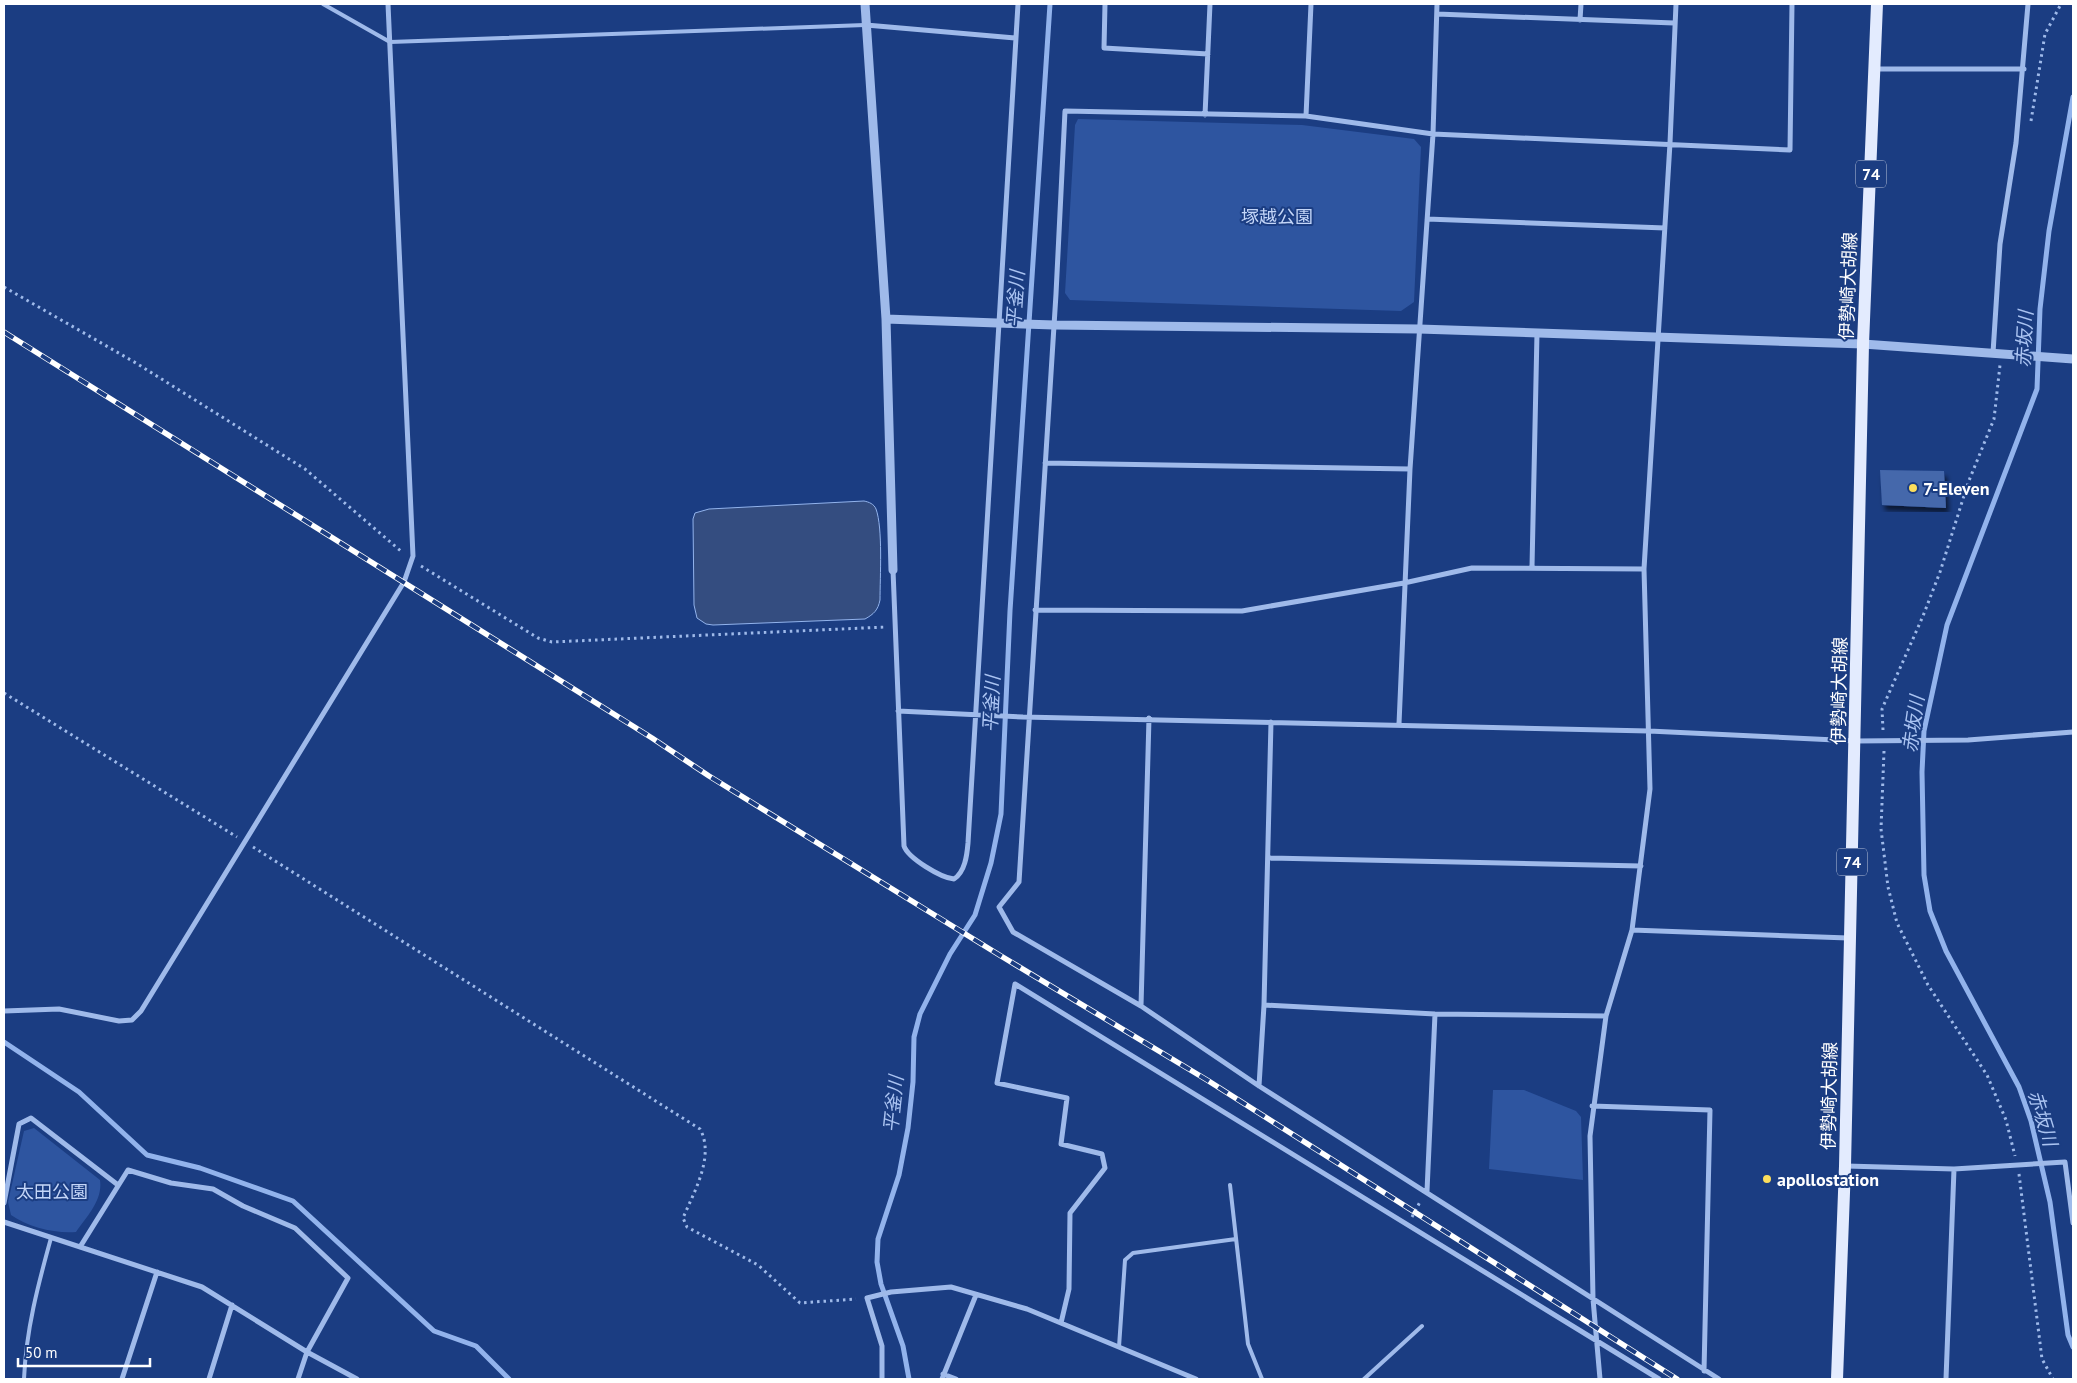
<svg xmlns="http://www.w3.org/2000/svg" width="2077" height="1383" viewBox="0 0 2077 1383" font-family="'PT Sans','Noto Sans JP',sans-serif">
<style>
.green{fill:#2e55a0}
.water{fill:#344d80;stroke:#92b3ec}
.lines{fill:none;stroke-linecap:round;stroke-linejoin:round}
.stream{stroke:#92b3ec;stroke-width:5}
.building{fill:#4467ab;filter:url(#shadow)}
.path{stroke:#9fbaea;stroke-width:3;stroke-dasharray:2.5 4;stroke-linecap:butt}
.service{stroke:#9fbaea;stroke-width:4}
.minor{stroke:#9fbaea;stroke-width:5}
.tertiary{stroke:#9fbaea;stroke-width:9}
.primary{stroke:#e3ebfe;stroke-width:12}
.rail-casing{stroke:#fff;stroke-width:5.5}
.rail{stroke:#1b3d82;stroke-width:4;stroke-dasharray:11;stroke-linecap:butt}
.poi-dot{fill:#fcde5c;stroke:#1b3d82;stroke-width:2}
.labels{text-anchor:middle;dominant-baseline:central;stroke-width:4;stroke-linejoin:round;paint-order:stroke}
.shield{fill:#1b3d82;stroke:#bbc5da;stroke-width:1}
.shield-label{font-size:16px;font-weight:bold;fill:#fff}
.park-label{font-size:18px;fill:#c4d6f8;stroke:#1b3d82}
.street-label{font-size:18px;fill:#fff;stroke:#1b3d82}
.poi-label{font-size:18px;font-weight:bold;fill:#fff;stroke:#1b3d82;text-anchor:start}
.water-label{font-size:19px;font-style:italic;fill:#abc4f2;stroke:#1b3d82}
</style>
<defs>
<filter id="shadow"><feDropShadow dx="3" dy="5.5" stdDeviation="2.5" flood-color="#0009"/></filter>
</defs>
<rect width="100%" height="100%" fill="#1b3d82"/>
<path class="green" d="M 1078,119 L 1302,125 L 1414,139 L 1421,147 L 1414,302 L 1401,311 L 1070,300 L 1065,293 L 1075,125 Z
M 1493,1090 L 1524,1090 L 1576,1111 L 1581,1117 L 1583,1180 L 1489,1169 Z
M 34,1128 L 100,1180 C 103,1200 87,1216 76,1232 C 56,1234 28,1227 11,1215 L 8,1202 L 24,1131 Z"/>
<path class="water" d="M 864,501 C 869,502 874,504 876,509 C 883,528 880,577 880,600 C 878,610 874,614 865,619 L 713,625 L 706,624 L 697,618 L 694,605 L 693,519 L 695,513 L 709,509 Z"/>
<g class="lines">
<path class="stream" d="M 2073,97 L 2049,231 L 2040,309 L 2037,389 L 1947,625 L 1924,731 L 1922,772 L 1924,875 L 1930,911 L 1946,951 L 2019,1087 L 2031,1121 L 2050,1202 L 2068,1335 L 2073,1347
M 4,1042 L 79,1092 L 147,1155 L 200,1168 L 293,1201 L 434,1331 L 476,1346 L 509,1379
M 909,1379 L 903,1346 L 881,1284 L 877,1262 L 878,1239 L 899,1175 L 908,1128 L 913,1082 L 914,1037 L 920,1014 L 950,954 L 975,915 L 991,863 L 1001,814 L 1010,611 L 1050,4"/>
</g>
<path class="building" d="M 1880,470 L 1944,471 L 1946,508 L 1882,505 Z"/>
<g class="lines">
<path class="path" d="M 2031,121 L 2045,34 L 2061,4
M 4,287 L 136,363 L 305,469 L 402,552
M 421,566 L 538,638 L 552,642 L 886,627
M 4,693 L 237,837
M 1883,730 L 1882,709 L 1923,616 L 1940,572 L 1968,483 L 1994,419 L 2000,365
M 1884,751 L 1881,829 L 1888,887 L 1897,923 L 1928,985 L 1987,1075 L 2006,1120 L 2015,1156
M 253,847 L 700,1129 C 715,1156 694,1192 683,1218 L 687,1227 L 758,1265 L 800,1303 L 856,1299
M 2019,1174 L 2042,1359 L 2053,1379
M 1412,1217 L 1421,1200"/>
<path class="service" d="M 323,4 L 390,42 L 865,25
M 1230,1185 L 1248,1344 L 1262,1379
M 1119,1347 L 1125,1260 L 1133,1253 L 1236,1239
M 24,1379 C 26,1330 38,1285 51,1238
M 1364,1379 L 1422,1326"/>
<path class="minor" d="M 1105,4 L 1104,48 L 1208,54
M 1437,14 L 1674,23
M 1580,20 L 1581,4
M 866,25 L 1015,38
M 1876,69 L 2024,69
M 1205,115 L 1210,4
M 1306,116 L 1311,4
M 1427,219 L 1665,228
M 1993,353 L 2000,244 L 2016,143 L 2028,4
M 1045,463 L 1410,469
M 1532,567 L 1537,333
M 893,570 L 904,846 C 908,858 941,878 954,879 C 965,872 967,855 968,843 L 1018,4
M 1035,610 L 1242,611 L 1404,583 L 1472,568 L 1644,569
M 898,711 L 1023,717 L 1649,731 L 1856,741 L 1968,740 L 2073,732
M 1399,724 L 1410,469 L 1433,134 L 1437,4
M 1268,858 L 1641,866
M 1632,930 L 1848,938
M 1264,1005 L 1435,1014 L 1606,1016
M 1141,1006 L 1149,718
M 4,1011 L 59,1009 L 119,1021 L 132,1020 L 141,1011 L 404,582 L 413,556 L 388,4
M 1259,1086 L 1264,1005 L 1271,722
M 1592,1106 L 1710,1110 L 1704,1371
M 1846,1166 L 1954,1169 L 2065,1162 L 2073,1223
M 1427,1191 L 1435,1014
M 4,1203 L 19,1124 L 31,1118 L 118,1185
M 4,1222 L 202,1287 L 307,1352 L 357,1379
M 80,1247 L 128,1170 L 171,1183 L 213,1189 L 243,1206 L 295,1228 L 348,1278 L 307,1352 L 298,1379
M 1061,1323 L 1069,1289 L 1070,1213 L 1105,1168 L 1102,1154 L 1061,1144 L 1067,1098 L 997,1083 L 1015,984 L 1659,1379
M 943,1374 L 956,1379
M 122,1379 L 157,1272
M 209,1379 L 232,1305
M 882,1379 L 882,1346 L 867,1298 L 891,1292 L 951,1287 L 1027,1309 L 1196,1379
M 942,1379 L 976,1295
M 1600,1379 L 1593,1299 L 1590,1136 L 1606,1016 L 1632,930 L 1650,789 L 1644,569 L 1670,143 L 1676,4
M 1719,1379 L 1259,1086 L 1141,1006 L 1013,932 L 999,907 L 1019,882 L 1056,294 L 1065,111 L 1306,116 L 1433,134 L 1790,150 L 1792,4
M 1946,1379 L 1954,1169"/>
<path class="tertiary" d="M 865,4 L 886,319 L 893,570
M 886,319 L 1054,325 L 1419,329 L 1863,344 L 2073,359"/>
<path class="primary" d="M 1837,1379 L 1845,1166 L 1863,344 L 1877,4"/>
<defs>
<path id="rail" d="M 4,332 L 652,738 L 709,776 L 1001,956 L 1207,1080 L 1677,1379"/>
</defs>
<use href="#rail" class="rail-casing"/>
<use href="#rail" class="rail"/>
</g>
<g class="poi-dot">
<circle cx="1913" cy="488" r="5"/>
<circle cx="1767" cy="1179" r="5"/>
</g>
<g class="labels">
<g class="shield">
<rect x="1856" y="160.5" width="30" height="27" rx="4"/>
<rect x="1837" y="848.5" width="30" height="27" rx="4"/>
</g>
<g class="shield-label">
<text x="1871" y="174">74</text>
<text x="1852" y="862">74</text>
</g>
<g class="park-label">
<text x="1277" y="216">塚越公園</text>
<text x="52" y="1191">太田公園</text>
</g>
<g class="street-label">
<text transform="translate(1848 286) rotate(-88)">伊勢崎大胡線</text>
<text transform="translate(1839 691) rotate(-89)">伊勢崎大胡線</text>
<text transform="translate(1829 1096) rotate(-89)">伊勢崎大胡線</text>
</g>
<g class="poi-label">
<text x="1923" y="488">7-Eleven</text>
<text x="1777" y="1179">apollostation</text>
</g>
<g class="water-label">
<text transform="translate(1015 299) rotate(-86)">平釜川</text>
<text transform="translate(2024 339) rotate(-87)">赤坂川</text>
<text transform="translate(991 704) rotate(-87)">平釜川</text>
<text transform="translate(1913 724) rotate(-82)">赤坂川</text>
<text transform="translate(893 1104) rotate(-84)">平釜川</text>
<text transform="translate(2043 1118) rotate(73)">赤坂川</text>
</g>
</g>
<rect width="2077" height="1383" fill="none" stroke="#ffffff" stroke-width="10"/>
<path d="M18 1358v8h132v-8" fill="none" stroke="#ffffff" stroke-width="2.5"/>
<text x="25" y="1358" font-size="15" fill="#ffffff" stroke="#1b3d82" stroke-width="4" paint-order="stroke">50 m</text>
</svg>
